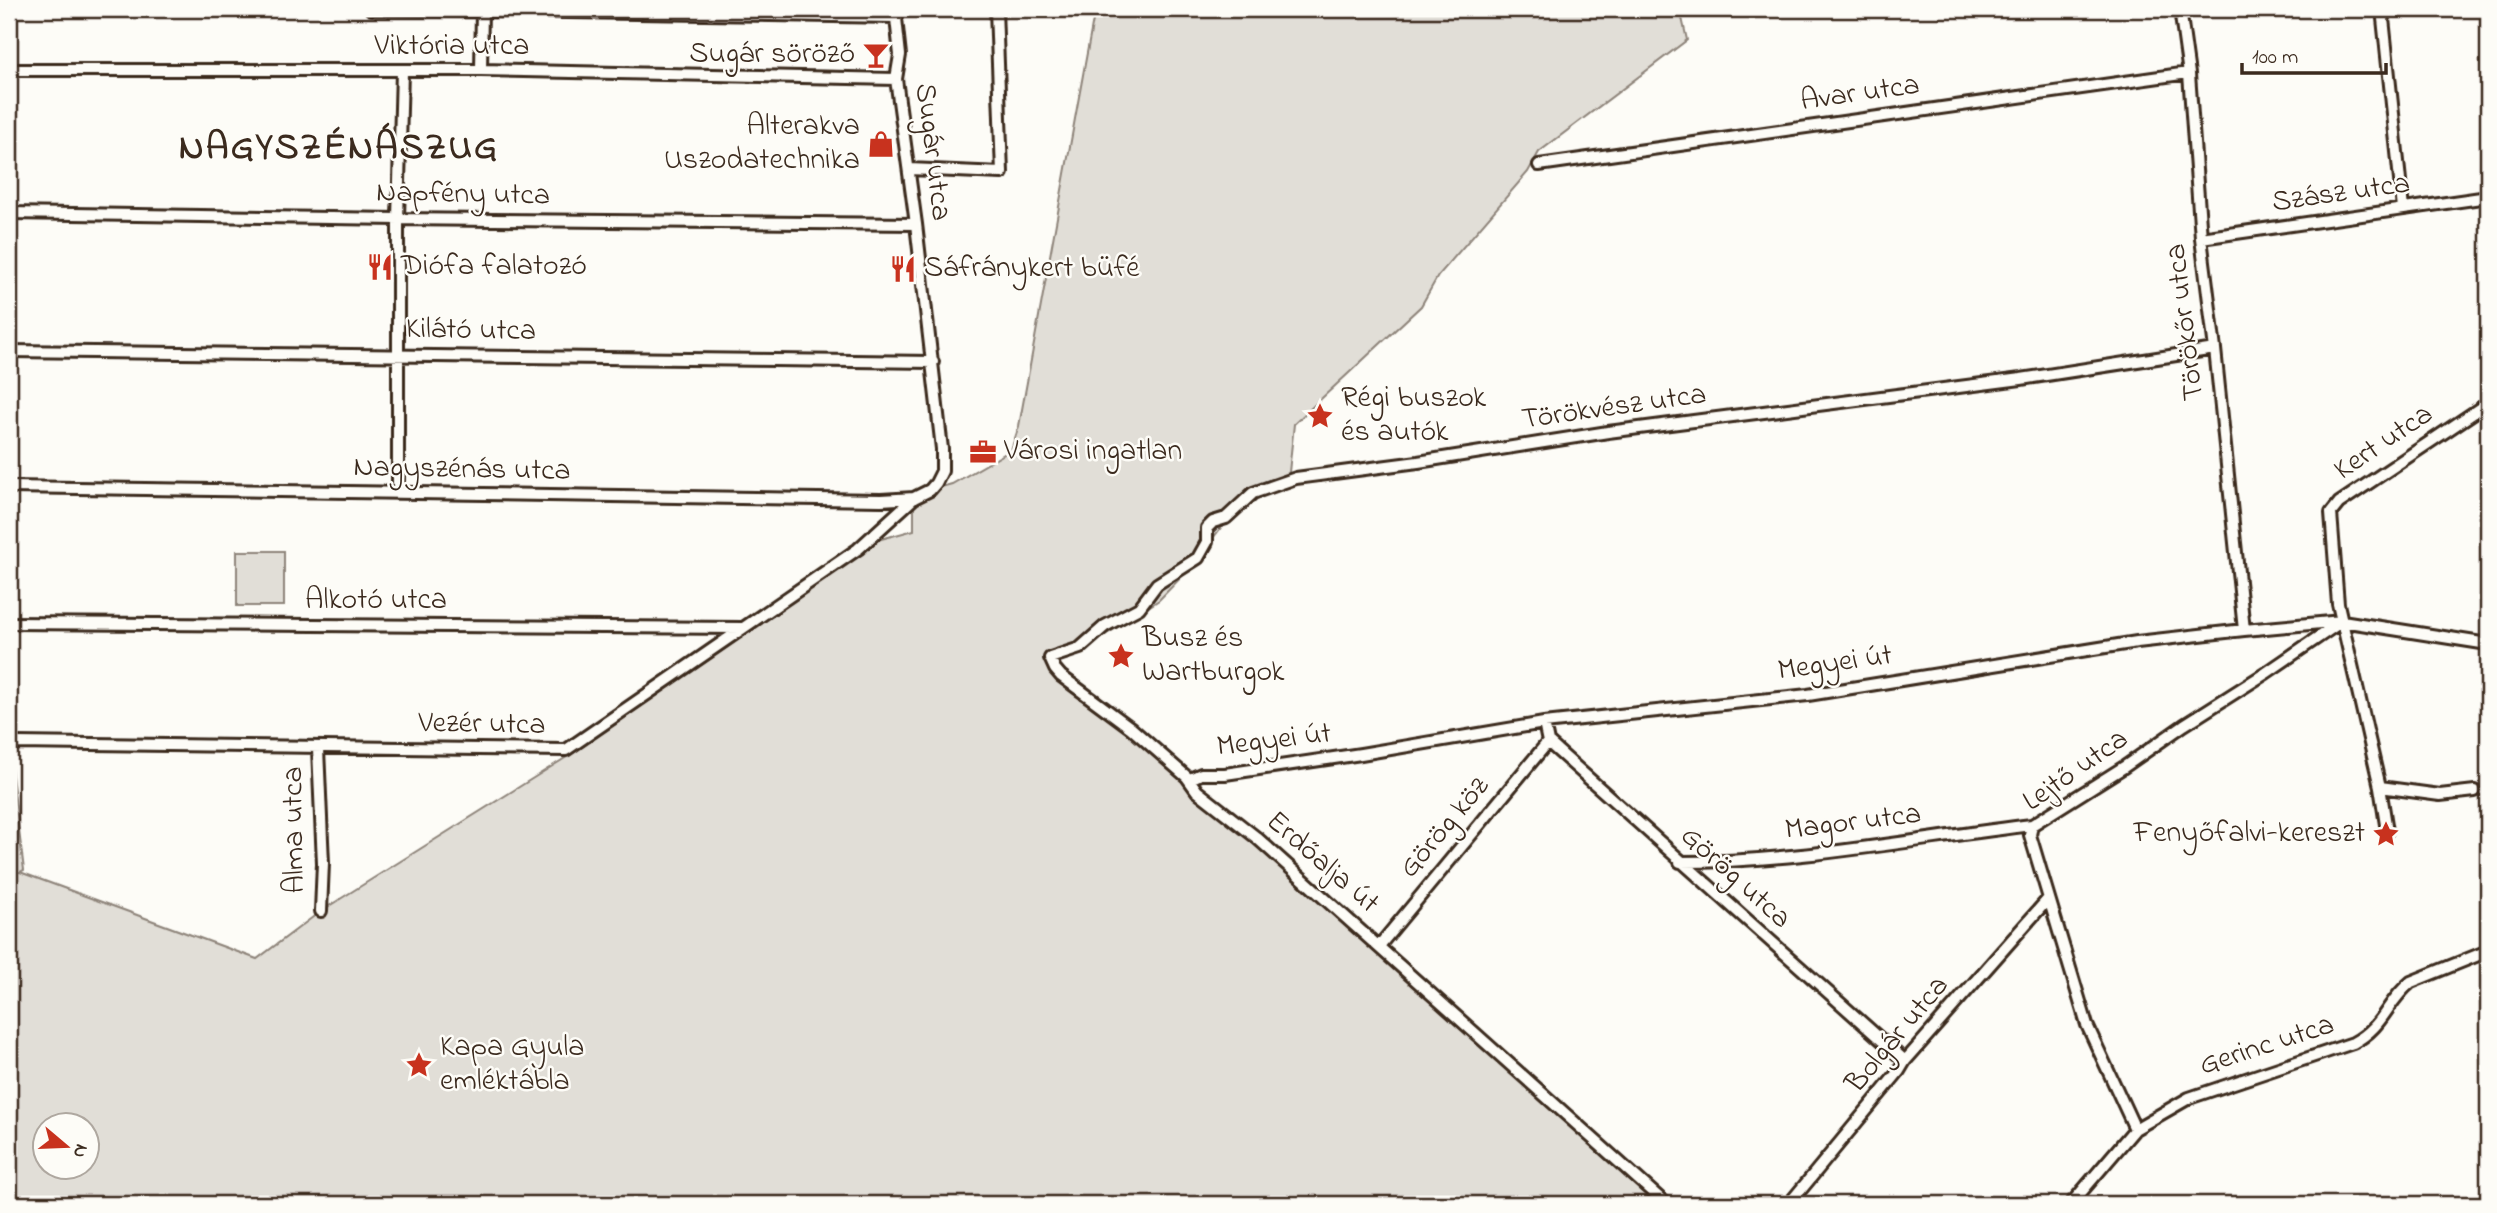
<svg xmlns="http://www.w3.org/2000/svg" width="2497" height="1213" viewBox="0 0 2497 1213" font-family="'Indie Flower',sans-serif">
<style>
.green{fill:#e1ded7;stroke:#8e847a;stroke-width:2;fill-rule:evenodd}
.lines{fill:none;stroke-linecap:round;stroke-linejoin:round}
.street-casing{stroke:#3b2a1e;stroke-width:16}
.street{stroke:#fdfcf7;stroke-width:10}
.labels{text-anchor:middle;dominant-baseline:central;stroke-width:5;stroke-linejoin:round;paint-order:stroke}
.street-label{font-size:30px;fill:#3b2a1e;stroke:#fdfcf7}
.poi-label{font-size:30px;fill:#3b2a1e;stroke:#fdfcf7;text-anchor:start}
.district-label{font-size:37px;font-weight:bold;letter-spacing:2px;fill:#3b2a1e;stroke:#fdfcf7}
</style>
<rect width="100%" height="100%" fill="#fdfcf7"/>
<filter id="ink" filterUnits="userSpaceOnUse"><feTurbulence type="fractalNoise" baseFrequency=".0143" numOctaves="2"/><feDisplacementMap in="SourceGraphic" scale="14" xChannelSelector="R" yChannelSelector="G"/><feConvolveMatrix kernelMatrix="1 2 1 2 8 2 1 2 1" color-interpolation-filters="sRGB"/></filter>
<g filter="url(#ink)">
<path class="green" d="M 1095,9 L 1680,9 L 1687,40 L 1539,152 L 1528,172 L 1438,276 L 1421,306 L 1294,424 L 1288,482 L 1270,488 L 1236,508 L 1191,567 L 1159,600 L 1110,632 L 1050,658 L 1082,690 L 1666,1204 L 9,1204 L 9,752 L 24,870 L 20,872 L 257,959 L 321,911 L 570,755 L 739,639 L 874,541 L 914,530 L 914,498 L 930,490 L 952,484 L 1011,450 L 1019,426 ZM 46,1126 L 88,1126 L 88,1168 L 46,1168 Z
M 237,551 L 284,551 L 284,606 L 237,606 Z"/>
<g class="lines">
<defs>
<path id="street" d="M 371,9 L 897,17
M 2180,9 L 2189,74 L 2201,238 L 2215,349 L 2244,630
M 2382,9 L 2403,209
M 9,70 L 481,70 L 896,79
M 481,70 L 482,9
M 1539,165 L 2188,73
M 909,169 L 1002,173 L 996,9
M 9,213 L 398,219 L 916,224
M 2201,238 L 2488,197
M 9,351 L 933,362
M 9,487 L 881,500 L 914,498
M 398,493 L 398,219 L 402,71
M 9,623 L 742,628
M 1544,723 L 1548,742 L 1905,1061
M 9,745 L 16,743 L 566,750 L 858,549 L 914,498 L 930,490 L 936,483 L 942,471 L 942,449 L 916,224 L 896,79 L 900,55 L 895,9
M 318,749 L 323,863 L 321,911
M 1190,779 L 1201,774 L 1225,774 L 1361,754 L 1544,723 L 1808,695 L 2137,642 L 2244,630 L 2342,621 L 2488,644
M 2380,787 L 2440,795 L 2475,791
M 2387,831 L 2380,787 L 2338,604 L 2331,513 L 2339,503 L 2488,403
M 1680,862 C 1798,862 1915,839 2032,825
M 1379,946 L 1548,742
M 2135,1129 L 2087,1025 L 2030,835 L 2032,825 L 2124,767 L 2184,725 L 2266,673 L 2342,621
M 1666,1204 L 1257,838 L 1197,791 L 1187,777 L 1131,728 L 1061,676 L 1055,669 L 1050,658 L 1080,648 L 1105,626 L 1139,608 L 1157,584 L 1198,558 L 1207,542 L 1207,528 L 1213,522 L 1226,518 L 1253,493 L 1296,478 L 1418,462 L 1608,432 L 2021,379 L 2215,349
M 1789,1204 L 1899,1071 L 1905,1061 L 2048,899
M 2071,1204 L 2135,1129 L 2189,1098 L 2353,1043 C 2385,1026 2386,1002 2411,982 L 2488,951"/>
</defs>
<use href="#street" class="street-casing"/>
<use href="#street" class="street"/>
</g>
</g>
<defs>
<symbol id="bar-bare" viewBox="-9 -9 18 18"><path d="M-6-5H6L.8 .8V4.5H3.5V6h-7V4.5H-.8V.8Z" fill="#c8321e" stroke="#fdfcf7" stroke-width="2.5" paint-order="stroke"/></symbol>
<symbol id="shop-bare" viewBox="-9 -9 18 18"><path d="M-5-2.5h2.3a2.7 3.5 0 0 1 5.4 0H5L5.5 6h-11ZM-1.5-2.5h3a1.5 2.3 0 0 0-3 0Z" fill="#c8321e" stroke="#fdfcf7" stroke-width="2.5" paint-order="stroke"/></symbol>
<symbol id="restaurant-bare" viewBox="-9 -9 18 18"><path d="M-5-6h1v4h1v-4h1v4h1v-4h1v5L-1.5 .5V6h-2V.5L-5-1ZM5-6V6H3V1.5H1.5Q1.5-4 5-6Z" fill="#c8321e" stroke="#fdfcf7" stroke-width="2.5" paint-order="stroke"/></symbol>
<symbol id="sight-bare" viewBox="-9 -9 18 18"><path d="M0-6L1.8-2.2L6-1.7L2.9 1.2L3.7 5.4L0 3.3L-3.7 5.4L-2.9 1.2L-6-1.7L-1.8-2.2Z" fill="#c8321e" stroke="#fdfcf7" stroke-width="2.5" paint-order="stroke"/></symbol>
<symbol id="office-bare" viewBox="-9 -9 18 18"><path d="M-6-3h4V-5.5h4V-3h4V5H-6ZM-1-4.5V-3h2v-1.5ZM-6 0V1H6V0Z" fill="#c8321e" stroke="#fdfcf7" stroke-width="2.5" paint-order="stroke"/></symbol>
</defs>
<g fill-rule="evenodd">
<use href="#bar-bare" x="857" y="36" width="38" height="38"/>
<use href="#shop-bare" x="862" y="125" width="38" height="38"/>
<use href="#restaurant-bare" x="361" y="248" width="38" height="38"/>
<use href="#restaurant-bare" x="884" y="250" width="38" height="38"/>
<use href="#sight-bare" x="1301" y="397" width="38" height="38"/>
<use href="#office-bare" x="964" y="433" width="38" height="38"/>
<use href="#sight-bare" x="1102" y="637" width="38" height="38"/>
<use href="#sight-bare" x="2367" y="815" width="38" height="38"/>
<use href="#sight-bare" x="400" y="1046" width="38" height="38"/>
</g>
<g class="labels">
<g class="street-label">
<text x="452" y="47">Viktória utca</text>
<text transform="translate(1860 94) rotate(-8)">Avar utca</text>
<text transform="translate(932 152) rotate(83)">Sugár utca</text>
<text transform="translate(2341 194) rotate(-8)">Szász utca</text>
<text transform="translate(463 195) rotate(1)">Napfény utca</text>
<text transform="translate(2186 322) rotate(-97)">Törökőr utca</text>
<text transform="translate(471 331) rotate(1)">Kilátó utca</text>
<text transform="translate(1614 408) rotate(-8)">Törökvész utca</text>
<text transform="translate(2384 443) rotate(-34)">Kert utca</text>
<text transform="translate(462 470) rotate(1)">Nagyszénás utca</text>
<text x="376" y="601">Alkotó utca</text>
<text transform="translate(1835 664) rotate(-8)">Megyei út</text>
<text transform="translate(482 725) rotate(1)">Vezér utca</text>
<text transform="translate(1274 741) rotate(-7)">Megyei út</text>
<text transform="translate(2076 771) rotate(-35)">Lejtő utca</text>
<text transform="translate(1853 823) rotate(-7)">Magor utca</text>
<text transform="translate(1445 828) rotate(-50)">Görög köz</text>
<text transform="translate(295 830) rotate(-91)">Alma utca</text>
<text transform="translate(1322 863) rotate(41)">Erdőalja út</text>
<text transform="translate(1735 878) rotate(42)">Görög utca</text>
<text transform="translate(1898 1035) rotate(-50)">Bolgár utca</text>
<text transform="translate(2267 1046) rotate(-18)">Gerinc utca</text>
</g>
<g class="poi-label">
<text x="855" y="55" text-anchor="end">Sugár söröző</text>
<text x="860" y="127" text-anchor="end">Alterakva<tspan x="860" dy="34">Uszodatechnika</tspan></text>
<text x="401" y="267">Diófa falatozó</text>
<text x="924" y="269">Sáfránykert büfé</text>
<text x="1341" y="399">Régi buszok<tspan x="1341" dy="34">és autók</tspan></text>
<text x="1004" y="452">Városi ingatlan</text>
<text x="1142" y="639">Busz és<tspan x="1142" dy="34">Wartburgok</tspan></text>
<text x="2365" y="834" text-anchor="end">Fenyőfalvi-kereszt</text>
<text x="440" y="1048">Kapa Gyula<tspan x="440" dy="34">emléktábla</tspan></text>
</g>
<g class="district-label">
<text x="339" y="149">NAGYSZÉNÁSZUG</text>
</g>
</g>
<rect width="2497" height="1213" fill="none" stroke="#fdfcf7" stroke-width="35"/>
<rect x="18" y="18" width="2462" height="1178" fill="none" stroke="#3b2a1e" stroke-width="2.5" filter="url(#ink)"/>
<g transform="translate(66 1146) rotate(109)"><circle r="33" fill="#fdfcf7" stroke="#afa8a0" stroke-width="2"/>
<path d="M0-5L12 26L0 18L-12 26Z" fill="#c8321e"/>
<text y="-10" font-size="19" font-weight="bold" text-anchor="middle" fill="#3b2a1e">N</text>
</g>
<path d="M2242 63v10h144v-10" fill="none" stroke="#3b2a1e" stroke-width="3.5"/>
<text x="2252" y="63" font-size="21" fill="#3b2a1e" stroke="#fdfcf7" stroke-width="5" paint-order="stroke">100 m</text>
</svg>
